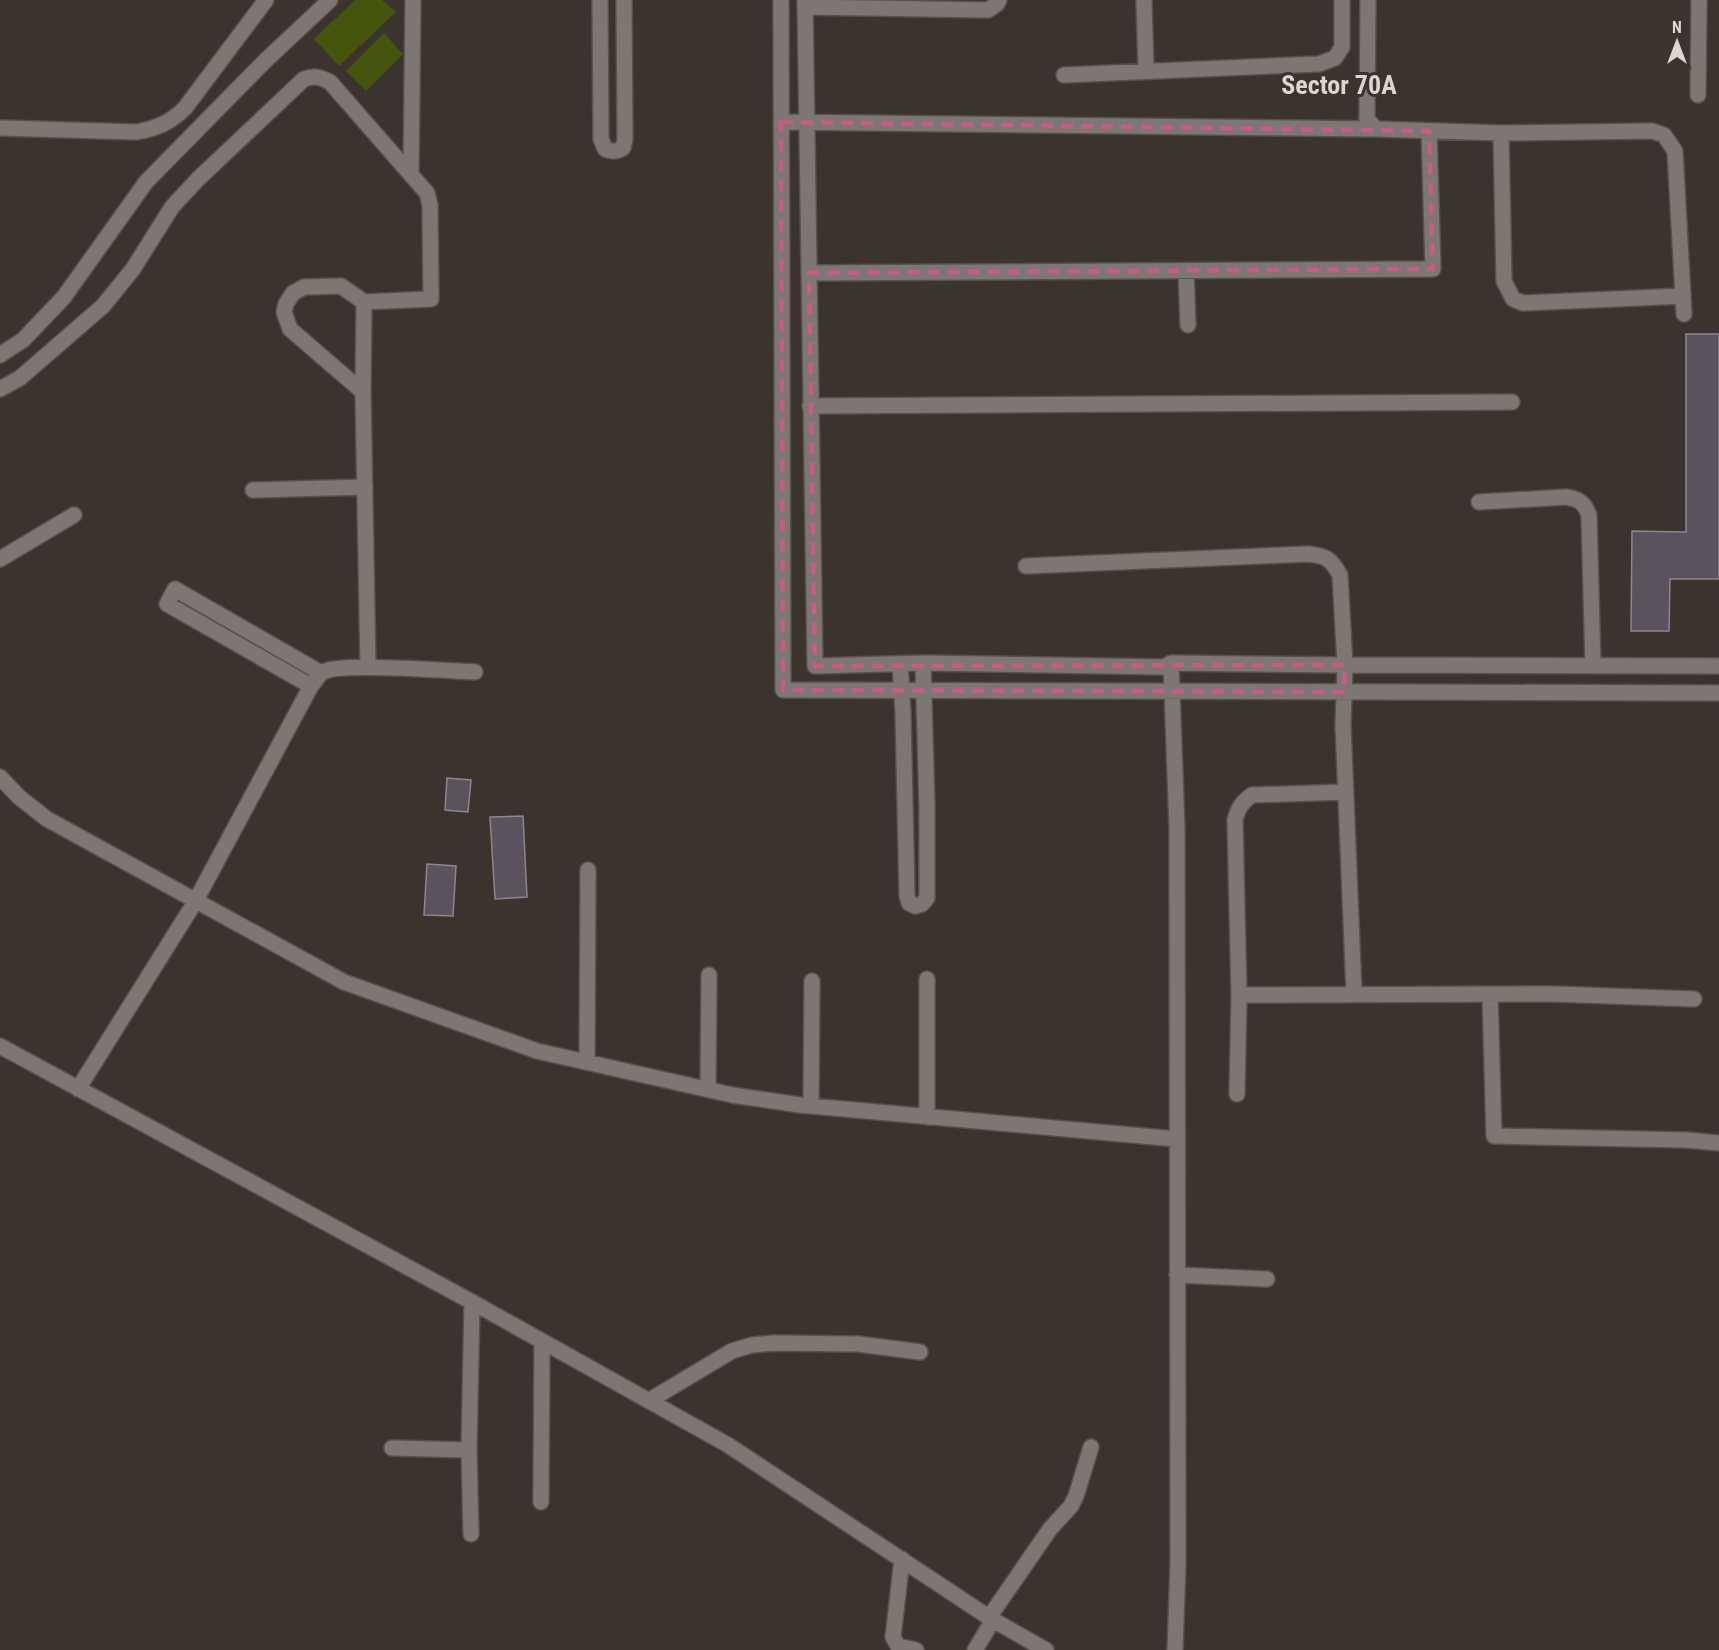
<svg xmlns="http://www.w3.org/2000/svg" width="1719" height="1650" viewBox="0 0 1719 1650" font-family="'Roboto Condensed',sans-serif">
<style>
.green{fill:#45550e}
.building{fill:#58535c;stroke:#8c868f;stroke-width:1.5}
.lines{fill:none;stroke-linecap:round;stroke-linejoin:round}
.minor-casing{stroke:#58504b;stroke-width:18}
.minor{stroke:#7c7775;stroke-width:15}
.marked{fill:none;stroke:#cb5a85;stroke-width:4.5;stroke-dasharray:12 8;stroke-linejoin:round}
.labels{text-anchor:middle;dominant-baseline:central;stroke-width:6;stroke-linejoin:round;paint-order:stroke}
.district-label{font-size:26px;font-weight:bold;fill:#dbd6d3;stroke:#3b332d}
</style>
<rect width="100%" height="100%" fill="#3b332d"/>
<path class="green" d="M 355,0 L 382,0 L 396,12 L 339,66 L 314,39 Z
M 384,33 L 403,54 L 366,91 L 346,71 Z"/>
<path class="building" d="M 1686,334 L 1719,334 L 1719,579 L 1670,579 L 1669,631 L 1631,631 L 1632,531 L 1686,532 Z
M 447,778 L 471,780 L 468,812 L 445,810 Z
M 523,816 L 527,897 L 495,899 L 490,817 Z
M 427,864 L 456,866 L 453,916 L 424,915 Z"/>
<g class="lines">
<defs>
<path id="minor" d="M 600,0 L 601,139 L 605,149 C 612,152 617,152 623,148 L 625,139 L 624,0
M 781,0 L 783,690 L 1719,693
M 805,0 L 815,666 L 923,663 L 1164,667 L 1171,663 L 1345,665 L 1719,666
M 1144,0 L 1146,71
M 1368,0 L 1367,119 L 1376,129 L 1501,133 L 1652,131 L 1664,135 L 1675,151 L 1684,314
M 805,7 L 988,10 L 997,4 L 999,0
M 1064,75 L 1319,64 L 1335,58 L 1342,47 L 1342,0
M 1698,95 L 1699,0
M 781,122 L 1376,129
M 0,128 L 137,132 C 157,128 170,123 185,108 L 266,0
M 1501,133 L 1504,281 L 1513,299 L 1523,303 L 1683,296
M 411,174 L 413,0
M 1186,271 L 1188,325
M 809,273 L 1433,269 L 1429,131
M 0,355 L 23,340 L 64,297 L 146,182 L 265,61 L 330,0
M 0,389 L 20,378 L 103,306 L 133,269 L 172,207 L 198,179 L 304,79 C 314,75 320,77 330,82 L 427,193 L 430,205 L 431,299 L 364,302 L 363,392 L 368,667
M 363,392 L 290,329 L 284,312 L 286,304 L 293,293 L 304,287 L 341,286 L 364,302
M 810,406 L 1512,402
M 253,490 L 365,487
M 1479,502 L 1566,497 C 1579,499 1584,502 1589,515 L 1593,666
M 0,559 L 74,515
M 1026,566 L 1308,554 C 1327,556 1331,559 1340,575 L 1345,665 L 1343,725 L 1354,993
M 1171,663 L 1177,828 L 1178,1564 L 1175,1650
M 900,664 L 903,713 L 907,896 L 909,903 L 915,906 L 922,904 L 927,898 L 927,806 L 923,663
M 311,686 L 167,604 L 175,589 L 321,673
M 0,777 L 19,797 L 47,819 L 344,982 L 537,1051 L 732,1095 L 800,1105 L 1176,1139
M 927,979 L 927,1117
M 1490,994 L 1494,1136 L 1686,1140 L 1719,1143
M 1239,995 L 1554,994 L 1694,999
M 0,1046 L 472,1302 L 728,1445 L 993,1620 L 1046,1650
M 587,1062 L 588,870
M 78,1089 L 195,902 L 311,686 C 315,682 318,675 323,672 C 340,662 449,671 475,672
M 708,1089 L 709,975
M 1237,1094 L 1239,995 L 1235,820 C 1238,808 1242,802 1252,795 L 1345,792
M 811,1106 L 812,981
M 1177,1275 L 1267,1279
M 650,1400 L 732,1351 L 752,1345 L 774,1343 L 858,1344 L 920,1352
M 392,1448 L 469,1450
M 541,1502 L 542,1342
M 471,1534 L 469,1450 L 472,1302
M 902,1559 L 893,1637 L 898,1646 L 916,1650
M 990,1616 L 1050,1529 L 1071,1506 L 1076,1496 L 1091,1447
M 975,1650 L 993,1620"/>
</defs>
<use href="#minor" class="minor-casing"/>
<use href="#minor" class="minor"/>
</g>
<path class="marked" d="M 781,122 L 1429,131 L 1433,269 L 809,273 L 815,666 L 1345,665 L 1344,692 L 783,690 Z"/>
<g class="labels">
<g class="district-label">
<text x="1339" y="85">Sector 70A</text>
</g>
</g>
<g transform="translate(1677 42)" stroke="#3b332d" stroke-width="4.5" paint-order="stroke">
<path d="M0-4.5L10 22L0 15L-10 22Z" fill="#dbd6d3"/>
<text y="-9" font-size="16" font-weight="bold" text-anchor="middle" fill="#dbd6d3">N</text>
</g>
</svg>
